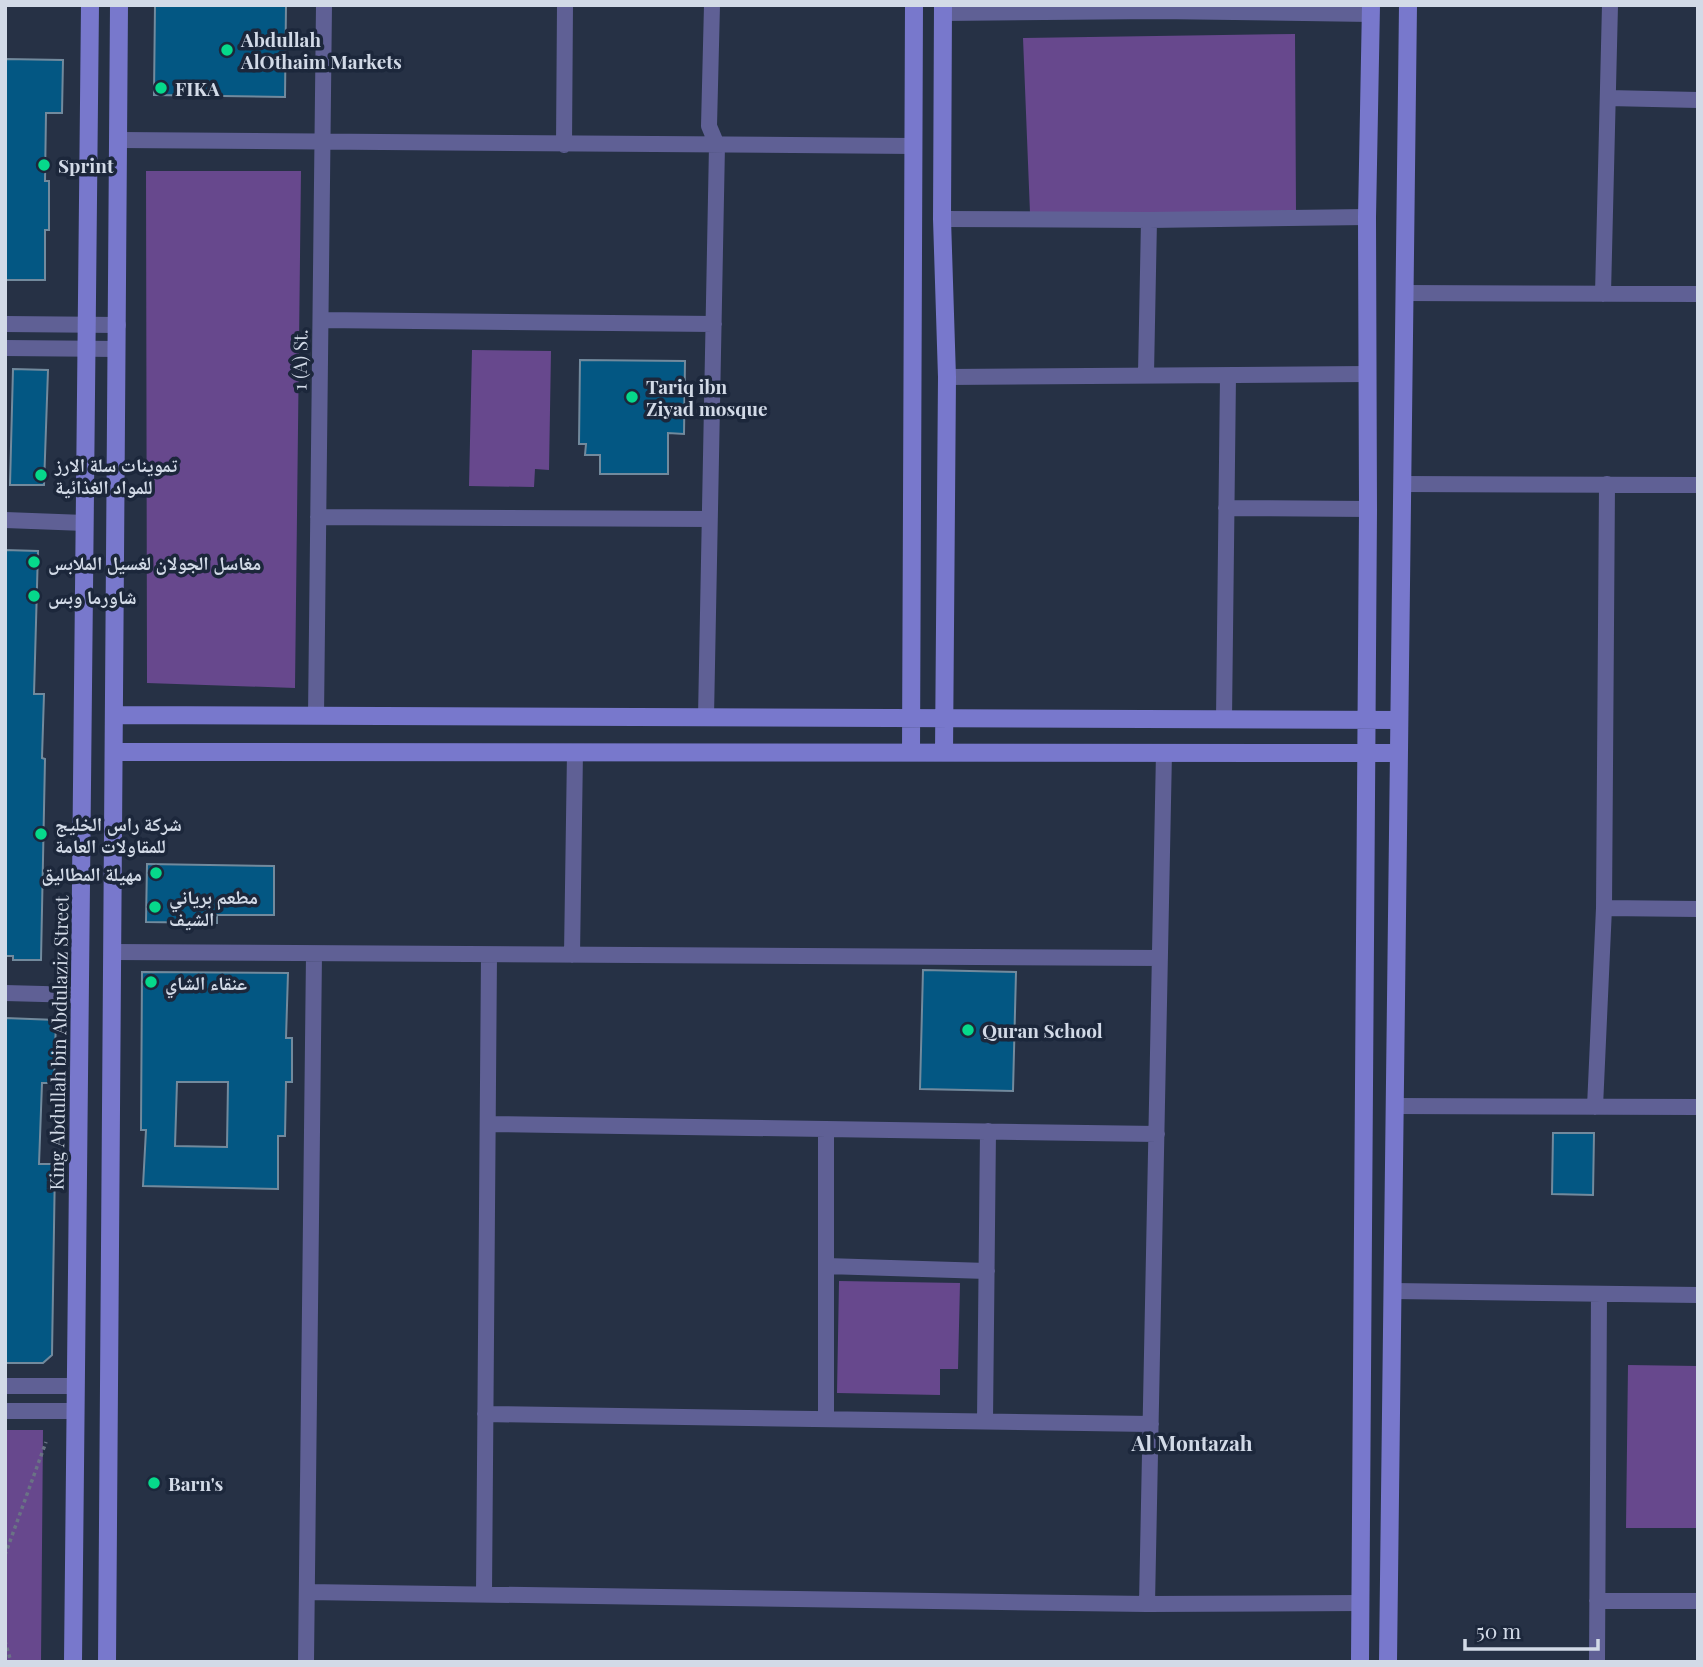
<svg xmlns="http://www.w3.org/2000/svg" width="1703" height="1667" viewBox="0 0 1703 1667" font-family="'Playfair Display','Noto Naskh Arabic',serif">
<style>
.green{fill:#67488d}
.building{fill:#035783;stroke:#728a9d;stroke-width:2;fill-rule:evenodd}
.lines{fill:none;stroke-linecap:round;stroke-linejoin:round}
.path{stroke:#6a7385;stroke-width:3.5;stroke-dasharray:3.5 3.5;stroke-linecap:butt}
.minor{stroke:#5f6095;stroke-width:16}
.secondary{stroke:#7878cc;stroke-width:18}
.poi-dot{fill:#06d98b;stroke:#1c273b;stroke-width:2.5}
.labels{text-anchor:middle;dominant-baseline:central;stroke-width:7;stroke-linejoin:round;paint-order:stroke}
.poi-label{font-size:19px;font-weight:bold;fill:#d2dae7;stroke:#1c273b;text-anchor:start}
.street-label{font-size:19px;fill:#d2dae7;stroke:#1c273b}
.neighbourhood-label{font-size:21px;font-weight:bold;fill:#d2dae7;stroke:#1c273b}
</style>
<rect width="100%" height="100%" fill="#263145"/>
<path class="green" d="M 1295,34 L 1296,212 L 1030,213 L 1023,38 Z
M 146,171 L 301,171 L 295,688 L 147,683 Z
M 472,350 L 551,351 L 549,470 L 535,469 L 534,487 L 469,486 Z
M 839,1281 L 960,1283 L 958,1369 L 940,1369 L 940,1395 L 837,1393 Z
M 1628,1365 L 1698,1366 L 1698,1528 L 1626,1528 Z
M 5,1430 L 43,1430 L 41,1662 L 5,1662 Z"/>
<path class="building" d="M 155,5 L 286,5 L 285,97 L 154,95 Z
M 5,59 L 63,60 L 62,113 L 46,113 L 45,181 L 49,181 L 49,230 L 45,230 L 45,280 L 5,280 Z
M 580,360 L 685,361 L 684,434 L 668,433 L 668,474 L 600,474 L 600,455 L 585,455 L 586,444 L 579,444 Z
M 13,369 L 48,370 L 44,485 L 10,485 Z
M 5,550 L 38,551 L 34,694 L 44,694 L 42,758 L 45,759 L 41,960 L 13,960 L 13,956 L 5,956 Z
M 147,864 L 274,866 L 274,915 L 217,915 L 217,923 L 146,922 Z
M 923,970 L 1016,972 L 1013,1091 L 920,1089 Z
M 142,972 L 288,973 L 286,1038 L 292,1038 L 292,1082 L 286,1082 L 285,1136 L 278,1136 L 278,1189 L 143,1186 L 146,1130 L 141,1130 ZM 177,1082 L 228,1082 L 227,1147 L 175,1146 Z
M 5,1018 L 56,1020 L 54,1083 L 42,1083 L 39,1164 L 55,1164 L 52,1355 L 43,1363 L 5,1363 Z
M 1553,1133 L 1594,1133 L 1593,1195 L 1552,1194 Z"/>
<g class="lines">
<path class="path" d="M 5,1555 L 46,1442
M 5,1641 L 11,1662"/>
<path class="minor" d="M 942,13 L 1158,11 L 1371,14
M 1608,98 L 1698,100
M 120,140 L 914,146
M 564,145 L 565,5
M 942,219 L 1149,220 L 1367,217
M 1404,293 L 1698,294
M 1603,294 L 1610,5
M 321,320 L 714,324
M 5,324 L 118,325
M 5,348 L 117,349
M 1146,374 L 1149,220
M 947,377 L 1368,374
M 1402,484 L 1698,485
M 1226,508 L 1368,509
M 318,517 L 709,519
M 5,520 L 85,523
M 316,716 L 324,5
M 706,717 L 717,145 L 709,126 L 712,5
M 1224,719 L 1228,376
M 1604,908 L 1698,909
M 113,952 L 1160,958
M 572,955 L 575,752
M 5,993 L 80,995
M 1395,1106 L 1698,1107
M 1595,1107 L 1604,908 L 1607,484
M 488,1124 L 1157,1134
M 826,1266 L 987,1271
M 1393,1291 L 1698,1295
M 5,1386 L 76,1386
M 5,1411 L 75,1411
M 485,1414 L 1151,1424
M 826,1419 L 826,1129
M 985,1421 L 988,1131
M 307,1592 L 1147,1604 L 1361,1603
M 484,1593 L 489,955
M 1597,1601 L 1698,1601
M 1147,1604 L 1164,752
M 306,1662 L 314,954
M 1597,1662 L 1599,1294"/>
<path class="secondary" d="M 943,5 L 942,219 L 947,377 L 944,752
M 114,715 L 1399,720
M 114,752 L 1399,753
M 911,752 L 914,5
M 73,1662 L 90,5
M 107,1662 L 119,5
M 1360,1662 L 1368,509 L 1367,217 L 1371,5
M 1388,1662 L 1408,5"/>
</g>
<g class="poi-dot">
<circle cx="227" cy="50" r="7"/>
<circle cx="161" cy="88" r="7"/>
<circle cx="44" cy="165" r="7"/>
<circle cx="632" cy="397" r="7"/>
<circle cx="41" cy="475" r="7"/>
<circle cx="34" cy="562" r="7"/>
<circle cx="34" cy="596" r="7"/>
<circle cx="41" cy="834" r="7"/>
<circle cx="156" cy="873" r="7"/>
<circle cx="155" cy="907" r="7"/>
<circle cx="151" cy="982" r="7"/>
<circle cx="968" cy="1030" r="7"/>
<circle cx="154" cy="1483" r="7"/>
</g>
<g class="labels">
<g class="poi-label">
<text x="241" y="39">Abdullah<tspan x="241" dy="22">AlOthaim Markets</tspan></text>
<text x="175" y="88">FIKA</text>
<text x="58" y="165">Sprint</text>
<text x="646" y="386">Tariq ibn<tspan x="646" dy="22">Ziyad mosque</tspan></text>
<text x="55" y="464">تموينات سلة الارز<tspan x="55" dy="22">للمواد الغذائية</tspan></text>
<text x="48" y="562">مغاسل الجولان لغسيل الملابس</text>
<text x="48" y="596">شاورما وبس</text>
<text x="55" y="823">شركة راس الخليج<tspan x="55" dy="22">للمقاولات العامة</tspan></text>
<text x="142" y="873" text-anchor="end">مهيلة المطاليق</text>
<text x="169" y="896">مطعم برياني<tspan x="169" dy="22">الشيف</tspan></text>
<text x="165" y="982">عنقاء الشاي</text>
<text x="982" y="1030">Quran School</text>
<text x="168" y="1483">Barn's</text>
</g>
<g class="street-label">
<text transform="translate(299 360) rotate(-89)">1 (A) St.</text>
<text transform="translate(58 1043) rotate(-89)">King Abdullah bin Abdulaziz Street</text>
</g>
<g class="neighbourhood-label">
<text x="1192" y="1442">Al Montazah</text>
</g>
</g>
<rect width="1703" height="1667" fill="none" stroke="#d2dae7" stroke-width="14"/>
<path d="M1465 1639v10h133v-10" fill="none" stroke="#d2dae7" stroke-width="3.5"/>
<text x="1476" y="1639" font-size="21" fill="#d2dae7" stroke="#1c273b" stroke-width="5" paint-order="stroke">50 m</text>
</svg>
